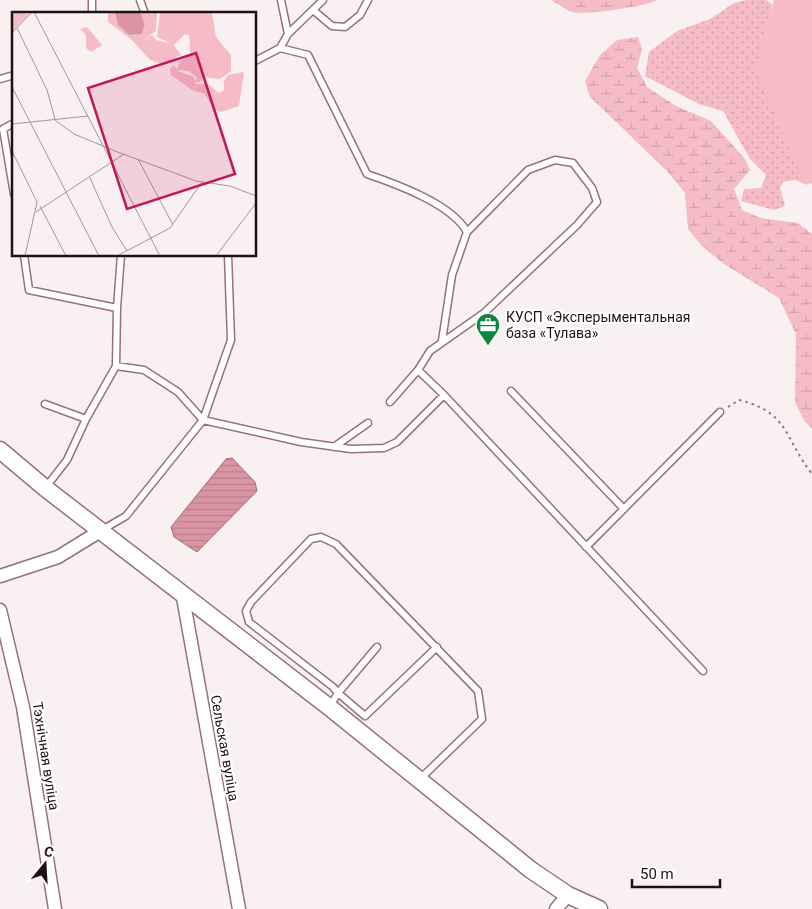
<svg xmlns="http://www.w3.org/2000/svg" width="812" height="909" viewBox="0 0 812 909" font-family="Roboto,sans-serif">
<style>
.grass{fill:url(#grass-dots)}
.wetland{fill:url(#wetland-marsh)}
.pitch{fill:#f5bcc5}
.water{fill:url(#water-rules);stroke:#a26e76}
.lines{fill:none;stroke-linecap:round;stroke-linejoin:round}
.service-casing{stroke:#977278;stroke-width:9}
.minor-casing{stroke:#977278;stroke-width:15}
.tertiary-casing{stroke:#977278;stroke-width:19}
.path{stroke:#877b7d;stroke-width:2;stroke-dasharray:2.5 4;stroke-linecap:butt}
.service{stroke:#fff;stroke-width:6}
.minor{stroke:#fff;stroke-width:12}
.tertiary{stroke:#fff;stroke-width:16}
.labels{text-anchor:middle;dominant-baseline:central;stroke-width:4.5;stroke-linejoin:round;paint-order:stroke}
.poi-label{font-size:14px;fill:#201214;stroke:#fff;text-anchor:start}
.street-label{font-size:14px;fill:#201214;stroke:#fff}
.inset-road{fill:none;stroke:#a29799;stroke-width:1}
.view{fill:#c2185b;fill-opacity:0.15;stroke:#c2185b;stroke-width:2.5}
.inset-edge{fill:none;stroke:#201214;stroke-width:2.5}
</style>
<defs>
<pattern id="grass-dots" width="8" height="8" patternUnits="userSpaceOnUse" patternTransform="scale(1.25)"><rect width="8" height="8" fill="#f5bcc5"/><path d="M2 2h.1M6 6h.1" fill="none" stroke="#d2a1a8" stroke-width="1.8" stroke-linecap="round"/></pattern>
<pattern id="wetland-marsh" width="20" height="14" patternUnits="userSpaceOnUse" patternTransform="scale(1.25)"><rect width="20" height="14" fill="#f5bcc5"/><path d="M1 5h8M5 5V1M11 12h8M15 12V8" fill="none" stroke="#d2a1a8"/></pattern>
<pattern id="water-rules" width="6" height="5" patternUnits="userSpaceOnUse" patternTransform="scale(1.25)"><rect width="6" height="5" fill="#d995a0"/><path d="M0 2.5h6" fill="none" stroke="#ba7f89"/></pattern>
</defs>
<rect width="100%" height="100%" fill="#f9f0f2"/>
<path class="grass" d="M 746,0 L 766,0 L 772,4 L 764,56 L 812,180 L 808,185 L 795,180 L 783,182 L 780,188 L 785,206 L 774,210 L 741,201 L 744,189 L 761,188 L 766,175 L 750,159 L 723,111 L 699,104 L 645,76 L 649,52 L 677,31 L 710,19 L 734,3 Z"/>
<path class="wetland" d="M 551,0 L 657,0 C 648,6 583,16 572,12 C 565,9 558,4 551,0 Z
M 638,37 L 642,49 L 637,68 L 647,87 L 676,106 L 711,121 L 745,159 L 750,170 L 734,189 L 742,210 L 761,218 L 798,223 L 812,234 L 812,429 L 804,420 L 795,402 L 796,334 L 779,298 L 724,264 L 702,246 L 688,229 L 685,193 L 668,172 L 590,97 L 585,81 L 600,55 L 617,40 Z"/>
<path class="pitch" d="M 774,0 L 812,0 L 812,184 L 803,180 L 755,70 Z"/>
<path class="water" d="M 232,458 L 255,482 L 257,491 L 197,552 L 174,537 L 171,527 L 226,459 Z"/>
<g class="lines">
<defs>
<path id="service" d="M 92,0 L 92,14
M 140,0 L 145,14
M 313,10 L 332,26 L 345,27 L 360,15 L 368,0
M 288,34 L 323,0
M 280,48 L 308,55 L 367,174 C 396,184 452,204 467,232
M 255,61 L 280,48 L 288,34 L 281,0
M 0,79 L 14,75
M 14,123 L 3,129 L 14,194
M 24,255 L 29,290 L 117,308 L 116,366
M 117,308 L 121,255
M 418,370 L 430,351 L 484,313 L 577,225 L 597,202 L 592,188 L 573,163 L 555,160 L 528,170 L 467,232 L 452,275 L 442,341
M 511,391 L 624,509
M 390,402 L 418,370 L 444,395
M 45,404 L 86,419 L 67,460 L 46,487
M 86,419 L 116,366 L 144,370 L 178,392 L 203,420 L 301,442 L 351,449 L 384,448 L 397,442 L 444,395 L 703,671
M 334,447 L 368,423
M 102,530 L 126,516 L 203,420 L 231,340 L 228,255
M 586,547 L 720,412
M 377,647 L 338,693 L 365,716 L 437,647
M 330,706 L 338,693 L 333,687 L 249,622 L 246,611 L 251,602 L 311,539 L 321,537 L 336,544 L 478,691 L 482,719 L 419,780"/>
<path id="minor" d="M 0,576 L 58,557 L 102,530
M 182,592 L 239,909
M 0,610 L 23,707 L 55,909
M 556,909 L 568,895"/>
<path id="tertiary" d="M 0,450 L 45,488 L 329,707 L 531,870 L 568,895 L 599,909"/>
</defs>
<use href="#service" class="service-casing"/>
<use href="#minor" class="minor-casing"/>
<use href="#tertiary" class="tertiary-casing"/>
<path class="path" d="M 728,407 L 739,400 C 789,412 784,438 812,474"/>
<use href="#service" class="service"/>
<use href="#minor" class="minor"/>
<use href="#tertiary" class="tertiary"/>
</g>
<defs>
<symbol id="office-pin" viewBox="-11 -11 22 30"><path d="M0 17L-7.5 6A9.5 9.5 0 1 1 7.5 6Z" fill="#0d8640" stroke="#fff"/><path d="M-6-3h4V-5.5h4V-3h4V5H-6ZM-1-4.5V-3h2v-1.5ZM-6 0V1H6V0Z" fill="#fff"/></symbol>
</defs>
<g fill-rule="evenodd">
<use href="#office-pin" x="474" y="311" width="28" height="38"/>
</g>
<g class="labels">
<g class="poi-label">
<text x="506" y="317">КУСП «Эксперыментальная<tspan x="506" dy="16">база «Тулава»</tspan></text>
</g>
<g class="street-label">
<text transform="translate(225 748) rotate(80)">Сельская вуліца</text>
<text transform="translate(46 756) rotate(81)">Тэхнічная вуліца</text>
</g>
</g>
<g transform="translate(12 12)">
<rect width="244" height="244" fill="#f9f0f2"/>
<path d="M 0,0 L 17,2 L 0,20 ZM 75,15 L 90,33 L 79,40 L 74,36 L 74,23 L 68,17 ZM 140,23 L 144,28 L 161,32 L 169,43 L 165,45 L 158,33 L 147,34 L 141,28 L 132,27 ZM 177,42 L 192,64 L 188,70 L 183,70 L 185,66 L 177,59 L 165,58 L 167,51 Z" fill="#f5bcc5"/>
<path d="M 96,0 L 104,1 L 110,17 L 117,23 L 130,22 L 133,12 L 128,0 L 145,0 L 144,19 L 132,27 L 141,28 L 147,34 L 150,30 L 158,33 L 165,45 L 153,53 L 138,48 L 119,27 L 96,10 ZM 162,53 L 166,59 L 182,65 L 184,72 L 196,72 L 207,81 L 212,78 L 212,69 L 216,63 L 232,60 L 227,94 L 209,100 L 201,97 L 193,82 L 180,78 L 159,63 L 158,57 Z" fill="#f5bcc5"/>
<path d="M 148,0 L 200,0 L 204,25 L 219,43 L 219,59 L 208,67 L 191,65 L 179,52 L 177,23 L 173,22 L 162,33 L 145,25 Z" fill="#f5bcc5"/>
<path d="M 103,0 L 128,0 L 133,12 L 130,22 L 117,23 L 106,13 Z" fill="#d995a0"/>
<path class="inset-road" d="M 22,0 L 148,244M 5,16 L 35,78 L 43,107M 0,21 L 20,0M 0,75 L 87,244M 43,108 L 62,122 L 103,139 L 184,169 L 218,174 L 244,184M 0,112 L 76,104M 0,139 L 25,190 L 13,244M 126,147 L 161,213M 78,166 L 100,215 L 115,239M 28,194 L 54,244M 24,200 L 112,142M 105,244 L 158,216 L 190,170M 204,244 L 244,191"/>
<path class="view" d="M 184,41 L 223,162 L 115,197 L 76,76 Z"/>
<rect width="244" height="244" class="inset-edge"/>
</g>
<g transform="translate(45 864) rotate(18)" stroke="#ffffff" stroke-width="4" paint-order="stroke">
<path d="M0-4L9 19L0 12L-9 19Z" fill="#201214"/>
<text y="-8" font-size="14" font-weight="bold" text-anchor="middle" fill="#201214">С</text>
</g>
<path d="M632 879v8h88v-8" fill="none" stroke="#201214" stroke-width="2.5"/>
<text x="640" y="879" font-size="15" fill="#201214" stroke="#ffffff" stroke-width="4" paint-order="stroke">50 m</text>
</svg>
